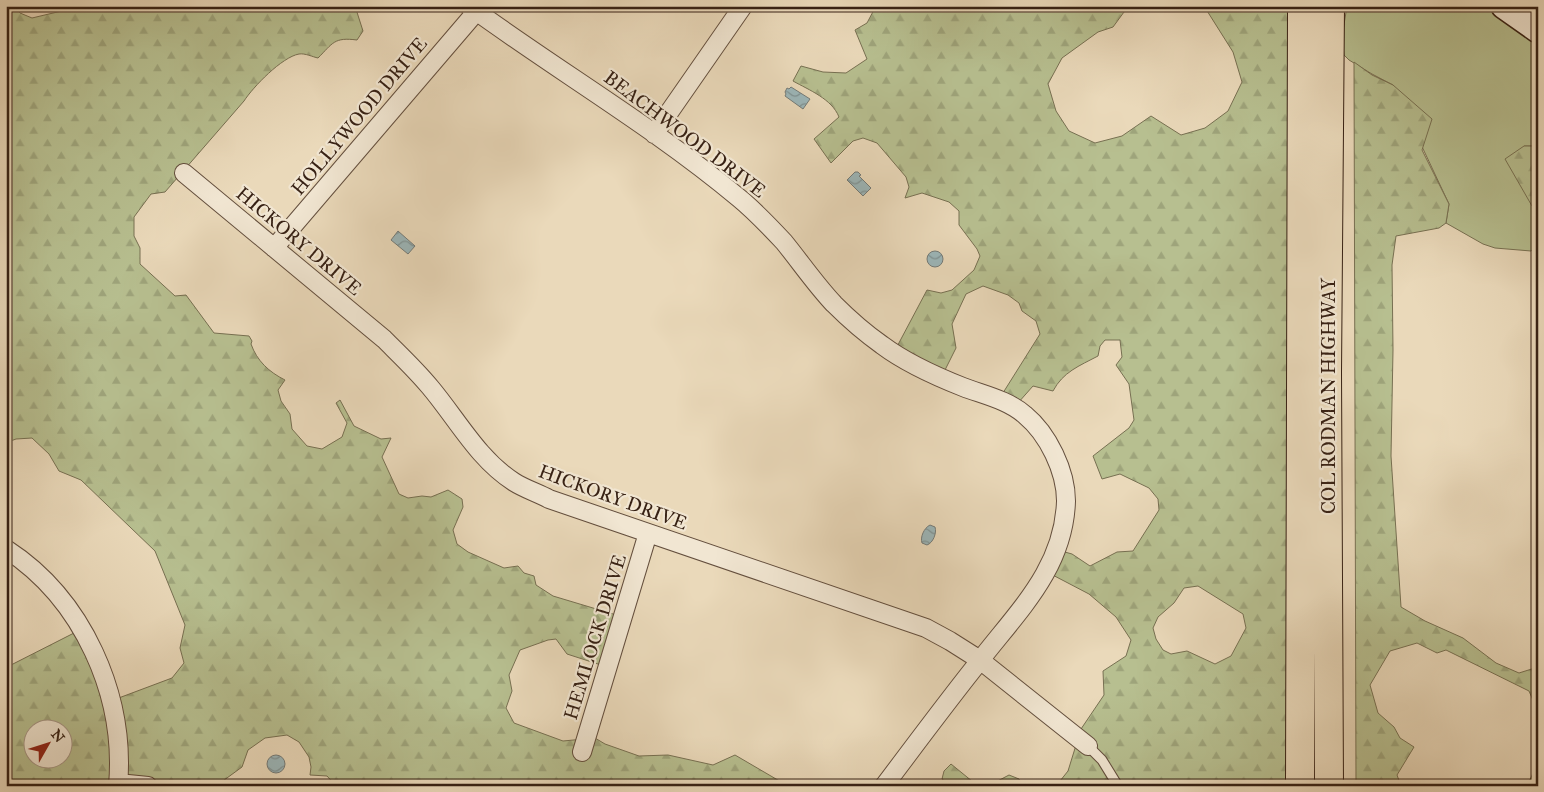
<svg xmlns="http://www.w3.org/2000/svg" width="1544" height="792" viewBox="0 0 1544 792" font-family="'IM FELL Great Primer',serif">
<style>
.grass{fill:#b7bf90;stroke:#777052}
.forest{fill:url(#forest-firs);stroke:#777052;fill-rule:evenodd}
.water{fill:url(#water-waves);stroke:#747b78}
.lines{fill:none;stroke-linecap:round;stroke-linejoin:round}
.lane-casing{stroke:#644f3e;stroke-width:11}
.street-casing{stroke:#644f3e;stroke-width:20}
.secondary-casing{stroke:#372114;stroke-width:28}
.highway-casing{stroke:#372114;stroke-width:30}
.lane{stroke:#f1e6d2;stroke-width:9}
.street{stroke:#f1e6d2;stroke-width:18}
.secondary{stroke:#f1e6d2;stroke-width:25}
.highway{stroke:#ead9ba;stroke-width:28}
.labels{text-anchor:middle;dominant-baseline:central;stroke-width:4.5;stroke-linejoin:round;paint-order:stroke}
.street-label{font-size:19px;fill:#372114;stroke:#f1e6d2}
</style>
<defs>
<pattern id="forest-firs" width="22" height="20" patternUnits="userSpaceOnUse" patternTransform="scale(1.25)"><rect width="22" height="20" fill="#b7bf90"/><path d="M5 1l3.5 6h-7zM16 11l3.5 6h-7z" fill="#9ea47b"/></pattern>
<pattern id="water-waves" width="16" height="10" patternUnits="userSpaceOnUse" patternTransform="scale(1.25)"><rect width="16" height="10" fill="#9cb7ba"/><path d="M0 5q4-4 8 0t8 0" fill="none" stroke="#809496"/></pattern>
</defs>
<rect width="100%" height="100%" fill="#ead9ba"/>
<filter id="stains"><feTurbulence type="fractalNoise" baseFrequency=".004" numOctaves="4"/><feColorMatrix values="0 0 0 0 .2 0 0 0 0 .09 0 0 0 0 .02 0 0 0 .5 -.17"/></filter>
<radialGradient id="worn" r=".72"><stop offset=".6" stop-color="#630" stop-opacity="0"/><stop offset="1" stop-color="#630" stop-opacity=".3"/></radialGradient>
<path class="grass" d="M 1347,6 L 1492,6 L 1538,37 L 1538,146 L 1524,146 L 1532,206 L 1538,205 L 1538,245 L 1531,251 L 1495,248 L 1483,244 L 1446,223 L 1449,204 L 1393,85 L 1372,74 L 1349,60 L 1344,55 L 1342,37 Z"/>
<path class="forest" d="M 6,6 L 14,6 L 20,13 L 32,18 L 70,9 L 74,6 L 355,6 L 363,31 L 357,40 C 334,37 333,43 318,58 C 313,57 305,53 299,54 C 282,57 253,87 244,101 L 165,192 L 151,194 L 134,217 L 134,236 L 140,248 L 140,264 L 175,296 L 186,295 L 214,333 L 249,336 L 252,341 L 251,344 C 257,361 269,372 285,380 L 278,390 L 281,401 L 290,414 L 292,429 L 307,446 L 322,449 L 342,437 L 347,423 L 336,403 L 340,400 L 354,426 L 381,439 L 391,438 L 382,457 L 399,494 L 408,498 L 422,496 L 431,497 L 448,490 L 462,499 L 463,507 L 453,530 L 457,544 L 468,552 L 504,568 L 518,566 L 524,573 L 534,576 L 536,585 L 553,596 L 623,617 L 604,666 L 567,654 L 556,639 L 548,640 L 520,650 L 509,675 L 512,691 L 506,708 L 514,723 L 563,741 L 584,739 L 590,735 L 605,744 L 639,756 L 668,755 L 713,765 L 735,755 L 788,786 L 336,786 L 327,776 L 310,775 L 311,767 L 309,757 L 299,742 L 287,735 L 265,738 L 248,750 L 242,767 L 216,786 L 6,786 L 6,664 L 9,666 L 74,633 L 77,635 L 108,702 L 172,678 L 184,663 L 180,648 L 185,625 L 155,551 L 81,480 L 59,471 L 49,454 L 32,438 L 16,439 L 8,442 L 6,440 ZM 32,730 L 62,730 L 62,760 L 32,760 Z
M 876,6 L 1133,6 L 1124,12 L 1113,27 L 1098,32 L 1062,58 L 1048,84 L 1056,111 L 1069,131 L 1095,143 L 1122,136 L 1151,116 L 1181,135 L 1205,128 L 1228,111 L 1242,82 L 1233,52 L 1204,6 L 1301,6 L 1301,786 L 1056,786 L 1068,771 L 1081,729 L 1104,695 L 1103,671 L 1126,656 L 1131,640 L 1116,617 L 1089,594 L 1045,571 L 1054,549 L 1072,554 L 1090,566 L 1117,552 L 1133,551 L 1159,510 L 1158,499 L 1149,488 L 1120,474 L 1102,479 L 1093,456 L 1129,428 L 1134,420 L 1129,384 L 1116,365 L 1122,357 L 1120,340 L 1105,340 L 1100,346 L 1098,356 C 1079,366 1063,372 1053,391 L 1033,386 L 1010,412 L 996,404 L 1040,334 L 1036,321 L 1022,311 L 1019,303 L 1008,295 L 983,286 L 966,294 L 952,324 L 956,348 L 941,378 L 892,356 L 927,290 L 941,293 L 952,290 L 974,270 L 980,256 L 977,249 L 959,225 L 959,211 L 949,202 L 922,193 L 905,198 L 909,187 L 906,177 L 877,143 L 863,138 L 853,141 L 831,163 L 814,139 L 839,117 C 832,99 809,90 793,81 L 801,66 L 823,72 L 846,73 L 867,59 L 855,30 L 867,23 ZM 1198,586 L 1243,614 L 1246,628 L 1231,656 L 1215,664 L 1187,651 L 1171,654 L 1163,650 L 1156,639 L 1153,628 L 1158,617 L 1174,603 L 1184,588 Z
M 1354,62 L 1372,75 L 1393,85 L 1432,119 L 1422,150 L 1449,204 L 1446,223 L 1439,228 L 1396,236 L 1392,265 L 1393,350 L 1391,456 L 1401,607 L 1425,621 L 1463,638 L 1496,663 L 1519,673 L 1538,667 L 1538,712 L 1529,691 L 1446,650 L 1437,653 L 1417,643 L 1390,651 L 1370,685 L 1378,713 L 1394,727 L 1400,738 L 1414,747 L 1397,775 L 1401,786 L 1356,786 Z
M 1524,146 L 1538,146 L 1538,205 L 1532,206 L 1505,159 Z
M 1538,762 L 1538,786 L 1526,786 L 1528,784 Z
M 951,764 L 978,786 L 951,786 L 942,779 L 944,771 Z
M 1009,775 L 1019,779 L 1022,786 L 981,786 L 992,784 Z"/>
<path class="water" d="M 791,87 L 810,99 L 803,109 L 785,96 L 786,94 L 785,92 L 787,88 L 789,89 Z
M 855,172 L 858,172 L 861,175 L 859,176 L 871,188 L 863,196 L 847,180 Z
M 398,231 L 415,246 L 408,254 L 391,240 Z
M927 259a8 8 0 1 1 16 0a8 8 0 1 1-16 0Z
M 930,525 L 935,527 C 937,533 933,543 927,545 L 922,543 C 920,537 924,528 930,525 Z
M267 764a9 9 0 1 1 18 0a9 9 0 1 1-18 0Z"/>
<g class="lines">
<defs>
<path id="lane" d="M 1088,746 L 1102,760 L 1118,786"/>
<path id="street" d="M 469,6 C 558,71 654,127 739,198 C 755,211 770,227 784,242 C 801,263 816,285 834,304 C 849,319 865,333 882,345 C 906,363 935,376 963,387 C 984,395 1008,400 1025,415 C 1048,434 1066,471 1066,501 C 1064,569 1017,612 978,663 C 946,703 915,745 884,786
M 654,134 L 743,6
M 184,173 L 384,339 C 400,355 416,370 430,387 C 457,419 478,459 514,482 C 525,489 538,493 549,499 L 926,628 L 950,641 L 980,660 L 1088,746
M 274,248 L 476,12
M 6,549 C 83,599 126,695 118,786
M 582,752 L 648,533
M 118,783 L 148,786"/>
<path id="secondary" d="M 1504,6 L 1538,30"/>
<path id="highway" d="M 1300,786 L 1302,6
M 1329,786 L 1327,372 L 1330,6"/>
</defs>
<use href="#lane" class="lane-casing"/>
<use href="#street" class="street-casing"/>
<use href="#secondary" class="secondary-casing"/>
<use href="#highway" class="highway-casing"/>
<use href="#lane" class="lane"/>
<use href="#street" class="street"/>
<use href="#secondary" class="secondary"/>
<use href="#highway" class="highway"/>
</g>
<g class="labels">
<g class="street-label">
<text transform="translate(359 116) rotate(-50)">HOLLYWOOD DRIVE</text>
<text transform="translate(685 134) rotate(37)">BEACHWOOD DRIVE</text>
<text transform="translate(299 241) rotate(40)">HICKORY DRIVE</text>
<text transform="translate(1328 396) rotate(-90)">COL RODMAN HIGHWAY</text>
<text transform="translate(613 497) rotate(20)">HICKORY DRIVE</text>
<text transform="translate(595 637) rotate(-73)">HEMLOCK DRIVE</text>
</g>
</g>
<rect width="1544" height="792" fill="none" stroke="#ead9ba" stroke-width="25"/>
<rect x="8" y="8" width="1529" height="777" fill="none" stroke="#372114" stroke-width="2.5"/>
<rect x="12" y="12" width="1519" height="767" fill="none" stroke="#372114"/>
<g transform="translate(48 744) rotate(51)"><circle r="24" fill="#f1e6d2" stroke="#a79786"/>
<path d="M0-4L9 19L0 12L-9 19Z" fill="#8f2418"/>
<text y="-8" font-size="14" font-weight="bold" text-anchor="middle" fill="#372114">N</text>
</g>
<rect width="100%" height="100%" filter="url(#stains)"/>
<rect width="100%" height="100%" fill="url(#worn)"/>
</svg>
